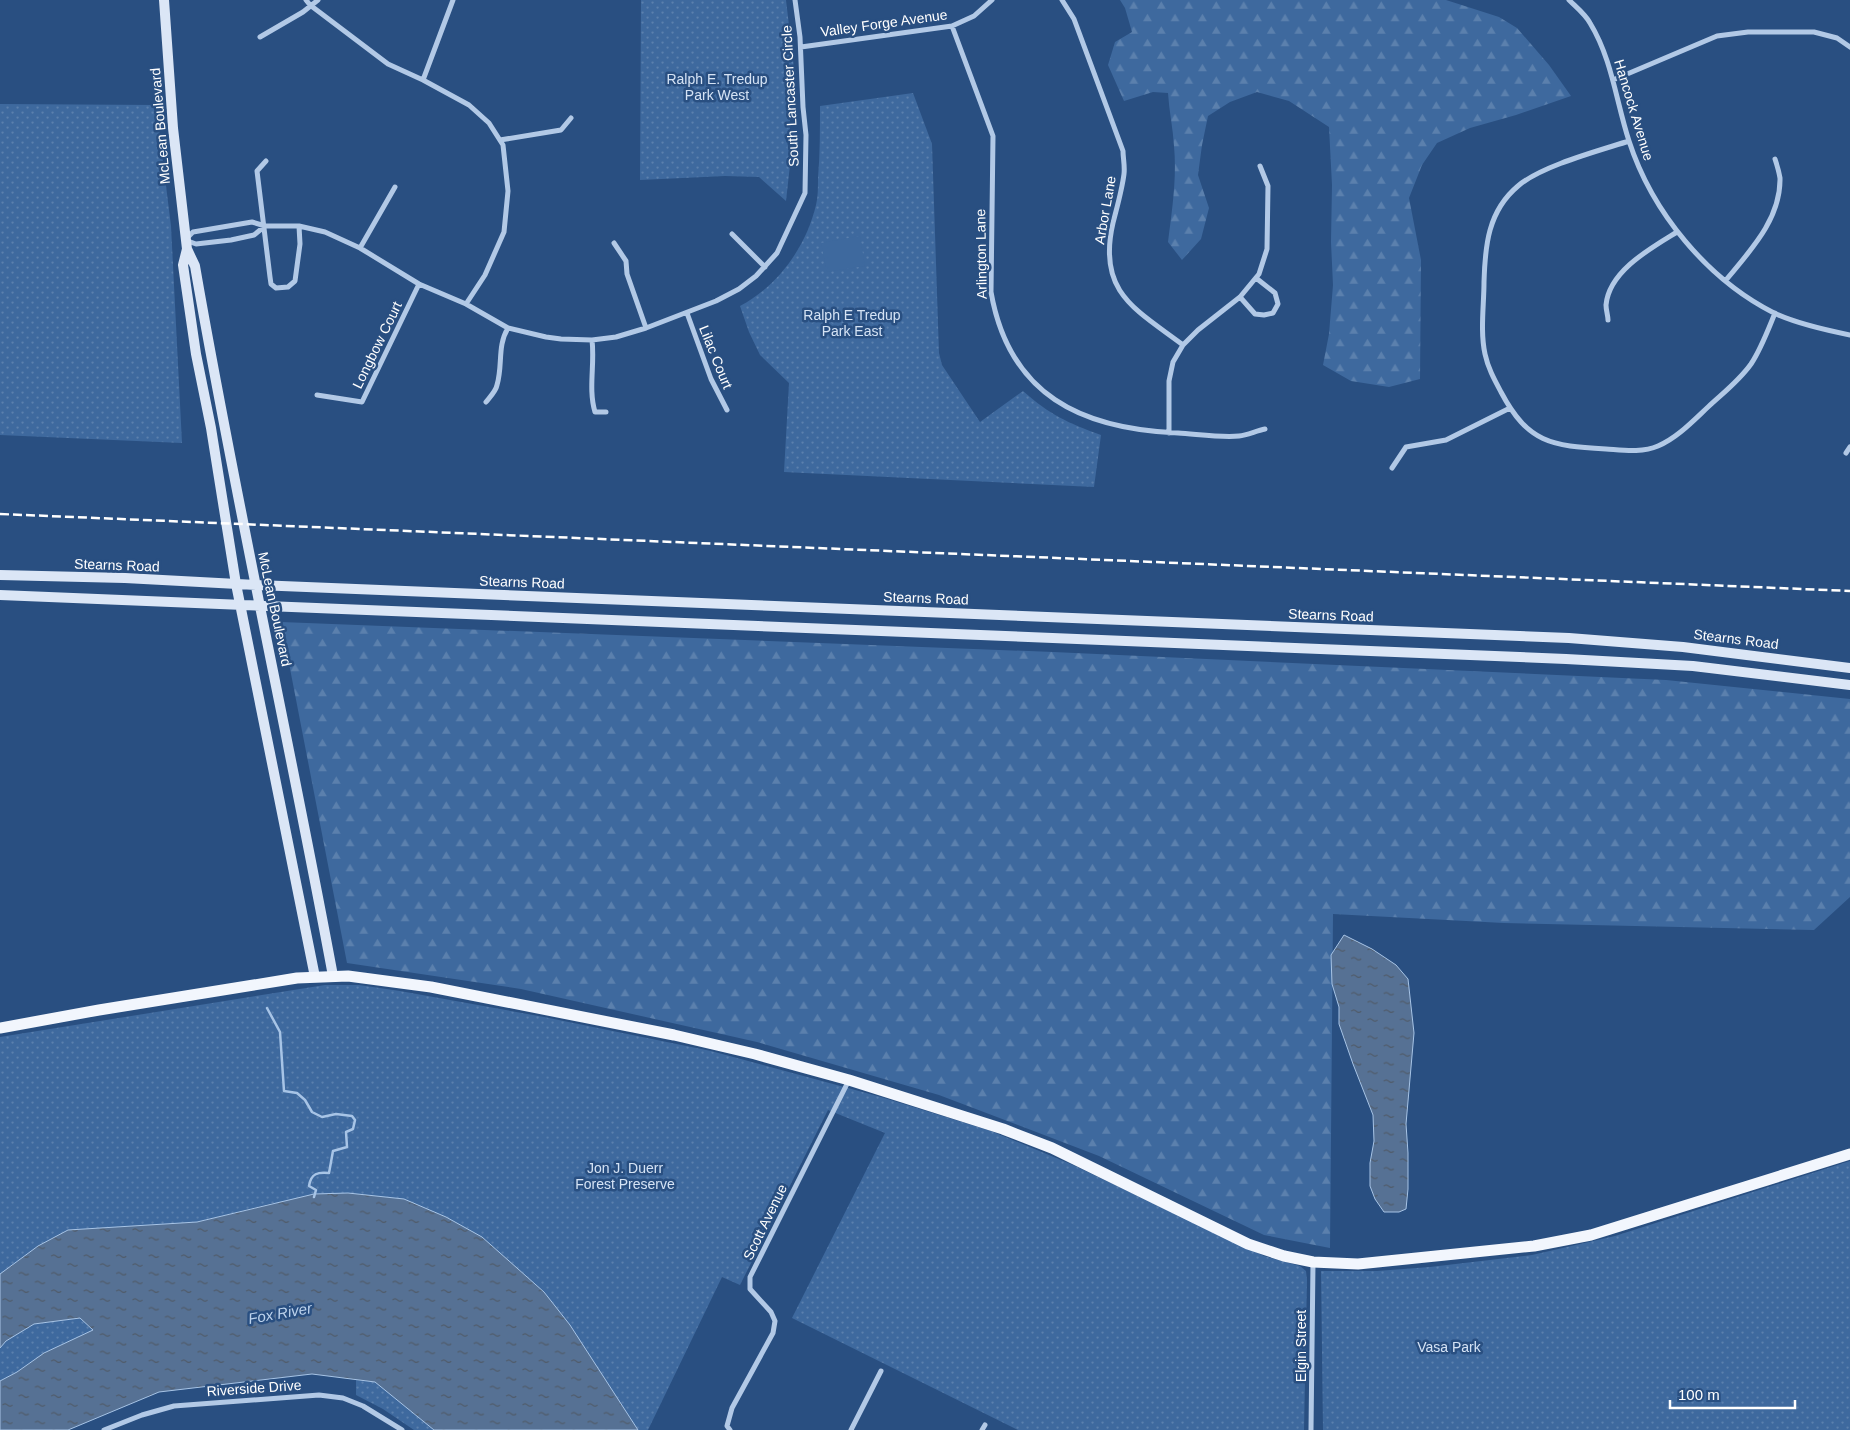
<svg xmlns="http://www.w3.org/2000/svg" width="1850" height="1430" viewBox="0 0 1850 1430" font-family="Helvetica,sans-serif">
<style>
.forest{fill:url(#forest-firs)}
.park{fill:url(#park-dots)}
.garden{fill:#3e699e}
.water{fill:url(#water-ripples);stroke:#a7c4e6}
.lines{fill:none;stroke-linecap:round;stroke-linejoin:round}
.stream{stroke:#a7c4e6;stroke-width:2.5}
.minor{stroke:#b2c9e6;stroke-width:5}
.secondary{stroke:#dbe6f6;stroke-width:10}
.primary{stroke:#f2f6fd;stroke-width:11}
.rail{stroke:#fff;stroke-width:2.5;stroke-dasharray:9 4;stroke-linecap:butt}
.labels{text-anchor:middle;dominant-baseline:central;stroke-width:5;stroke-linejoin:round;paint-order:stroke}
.street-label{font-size:14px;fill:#fff;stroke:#294f81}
.park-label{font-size:14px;fill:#d5e3f5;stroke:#294f81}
.water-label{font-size:15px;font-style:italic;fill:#bdd3ed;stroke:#294f81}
</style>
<defs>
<pattern id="forest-firs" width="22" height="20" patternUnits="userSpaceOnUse" patternTransform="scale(1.25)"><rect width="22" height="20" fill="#3e699e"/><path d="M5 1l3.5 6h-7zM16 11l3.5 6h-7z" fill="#5b80ad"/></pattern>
<pattern id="park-dots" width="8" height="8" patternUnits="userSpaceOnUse" patternTransform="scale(1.25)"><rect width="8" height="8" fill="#3e699e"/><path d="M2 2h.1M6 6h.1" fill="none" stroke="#5b80ad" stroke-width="1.8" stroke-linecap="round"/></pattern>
<pattern id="water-ripples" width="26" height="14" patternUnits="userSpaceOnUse" patternTransform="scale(1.25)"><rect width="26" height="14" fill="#567194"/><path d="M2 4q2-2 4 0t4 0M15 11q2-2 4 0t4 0" fill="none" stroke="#505b69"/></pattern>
</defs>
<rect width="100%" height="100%" fill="#294f81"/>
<path class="forest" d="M 1120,0 L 1446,0 L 1499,17 L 1517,28 L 1549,65 L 1571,96 L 1516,115 L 1470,128 L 1437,143 L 1422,165 L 1409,198 L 1421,260 L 1420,379 L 1389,387 L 1351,381 L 1323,365 L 1329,334 L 1333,285 L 1331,242 L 1332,185 L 1329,127 L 1289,101 L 1257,92 L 1230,102 L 1208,116 L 1202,145 L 1198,175 L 1209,208 L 1201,239 L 1182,260 L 1168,242 C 1172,211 1177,178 1174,146 C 1173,128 1169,111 1168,93 L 1153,92 L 1124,101 L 1108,65 L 1115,42 L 1132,32 L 1125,8 Z
M 281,622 L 1053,652 L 1666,680 L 1850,699 L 1850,897 L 1814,930 L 1504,923 L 1333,914 L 1330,1248 L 1264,1235 L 1099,1156 L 939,1095 L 757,1042 L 521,989 L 347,963 Z"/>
<path class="park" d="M 641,0 L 786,0 L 795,77 L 796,105 L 790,112 L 790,165 L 786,201 L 759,177 L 725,176 L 640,180 Z
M 913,93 L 932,144 L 939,353 L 942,365 L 980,422 L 1023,391 C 1050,415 1068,423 1101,435 L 1094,487 L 784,472 L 789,383 L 760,355 L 749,332 L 740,306 C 778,286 806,247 816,205 C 818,197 818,187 818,178 C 820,154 820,130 820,106 Z
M 0,104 L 156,105 L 171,226 L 182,443 L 0,435 Z
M 325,985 L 359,985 L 400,991 L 544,1017 L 711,1051 L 881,1097 L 991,1131 L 1073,1165 L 1264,1256 L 1300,1266 L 1306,1271 L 1307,1280 L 1304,1430 L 1018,1430 L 792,1318 L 885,1133 L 828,1110 L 740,1285 L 722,1277 L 648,1430 L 638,1430 L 570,1325 L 544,1292 L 482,1237 L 273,1203 L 197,1222 L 68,1230 L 38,1246 L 0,1274 L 0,1037 Z
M 1850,1161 L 1850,1430 L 1323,1430 L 1321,1271 L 1377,1271 L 1430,1267 L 1532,1255 L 1615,1236 Z
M 80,1318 L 94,1330 L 44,1353 L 17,1372 L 0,1381 L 0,1348 L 6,1341 L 34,1324 Z
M 356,1380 L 376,1382 L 434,1430 L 414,1430 L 383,1409 L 356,1395 Z"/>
<path class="garden" d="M 860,236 L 865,266 L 827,272 L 821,243 Z"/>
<path class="water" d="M 1344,935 L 1372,949 L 1396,965 L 1408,979 L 1414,1033 L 1406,1124 L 1408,1153 L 1408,1189 L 1406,1209 L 1399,1212 L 1384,1212 L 1375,1199 L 1370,1186 L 1370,1163 L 1374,1141 L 1373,1115 L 1353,1064 L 1339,1024 L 1339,1007 L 1332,984 L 1331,955 Z
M 348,1193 L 404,1199 L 446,1217 L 482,1237 L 544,1292 L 570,1325 L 638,1430 L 434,1430 L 375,1382 L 312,1374 L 159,1392 L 68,1430 L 0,1430 L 0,1381 L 17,1372 L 44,1353 L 93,1330 L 80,1318 L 34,1324 L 6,1341 L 0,1348 L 0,1274 L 38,1246 L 68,1230 L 197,1222 L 314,1194 Z"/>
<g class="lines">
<path class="stream" d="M 267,1008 L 280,1032 L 284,1091 L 297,1093 L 305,1100 L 312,1112 L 322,1117 L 336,1114 L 352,1116 L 355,1120 L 353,1129 L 346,1132 L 347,1147 L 333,1151 L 329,1173 C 318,1172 311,1173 309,1186 L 316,1190 L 314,1197"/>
<path class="minor" d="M 306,0 L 310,5 L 388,64 L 423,80 L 469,105 L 489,123 L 503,145 L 508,191 L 504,232 L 485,275 L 466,304
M 1062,0 L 1074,19 L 1123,151 C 1123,158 1125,166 1124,174 C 1122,190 1117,207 1113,223 C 1097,292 1135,309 1183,345
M 1569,0 C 1576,7 1585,14 1590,23 C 1612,59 1616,101 1629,141 C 1652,212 1707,279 1774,313 C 1797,324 1825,330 1850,335
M 952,26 L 993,136 L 991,292 C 1009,395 1081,429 1178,433 C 1196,434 1222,438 1239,436 C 1247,435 1256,431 1265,429
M 260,37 L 303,12 L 318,0
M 801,47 L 952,26 L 974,16 L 992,0
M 423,80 L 453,0
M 1613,80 L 1717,36 L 1748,32 L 1814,32 L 1837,38 L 1850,47
M 500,140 L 561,130 L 571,118
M 1629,141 C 1598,151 1541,166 1518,186 C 1488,211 1485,246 1484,282 C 1484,305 1480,331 1485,354 C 1488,368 1494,379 1501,392 C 1528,443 1551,446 1606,449 C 1622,450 1642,453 1658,446 C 1677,438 1693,421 1708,407 C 1723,393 1739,381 1751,364 C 1761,349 1768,330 1775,313
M 266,161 L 257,171 L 270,277 L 271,284 L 276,288 L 288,287 L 295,281 L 300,244 L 299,226
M 265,226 L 254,235 L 231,240 L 196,244 L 185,240 L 193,232 L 252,222 L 265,226 L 299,226 L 325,232 L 360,248 L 419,284 L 466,304 L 508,328 L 546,337 L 561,339 L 592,340 L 616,337 L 646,328 L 716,301 L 739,289 L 756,276 L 777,253 L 805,193 L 806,135 L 803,107 L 800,37 L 795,0
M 732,234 L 765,267
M 614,243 L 626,261 L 627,274 L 646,328
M 360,248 L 395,187
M 1726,280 C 1750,251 1781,219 1780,178 C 1779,172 1777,165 1775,159
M 1240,297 L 1255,314 L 1264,315 L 1273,313 L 1278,304 L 1275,293 L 1256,278
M 687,313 L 711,379 L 727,410
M 1608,320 C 1608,316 1606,310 1606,305 C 1609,271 1651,248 1677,232
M 592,340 C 595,364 588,389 595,412 L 606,412
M 317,395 L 362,402 L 419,284
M 486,402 C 490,397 496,391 497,385 C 503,365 497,346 508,328
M 1169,433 L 1169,381 L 1173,362 L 1183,345 L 1198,330 L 1240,297 L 1259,274 L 1267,249 L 1268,186 L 1260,166
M 1846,453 L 1850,447
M 1392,468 L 1406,447 L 1446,440 L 1510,408
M 104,1430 L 142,1415 L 174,1406 L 319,1395 L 343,1398 L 363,1406 L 402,1430
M 730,1430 L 727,1426 L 732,1408 L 773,1333 L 775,1321 L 771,1312 L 750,1289 L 750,1277 L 849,1080
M 851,1430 L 881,1371
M 982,1430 L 985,1425
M 1311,1430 L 1313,1263"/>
<path class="secondary" d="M 164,0 L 173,128 L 187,249 L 195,266 C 236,503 289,739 333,976
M 187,249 L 183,265 L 196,354 L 211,428 L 236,584 L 315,977
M 0,575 L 125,578 L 257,585 L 1569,638 L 1683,647 L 1850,668
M 0,595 L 1566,659 L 1693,666 L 1850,685"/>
<path class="primary" d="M 0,1028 L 99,1010 L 297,978 L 348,976 L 431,987 L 674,1035 L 755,1054 L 849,1080 L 1003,1129 L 1052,1148 L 1248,1244 L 1284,1256 L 1313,1262 L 1358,1264 L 1534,1246 L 1591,1235 L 1850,1154"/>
<path class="rail" d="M 0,514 L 1850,591"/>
</g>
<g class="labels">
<g class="street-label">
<text transform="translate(884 23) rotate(-8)">Valley Forge Avenue</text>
<text transform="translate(790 96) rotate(-93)">South Lancaster Circle</text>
<text transform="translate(1634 110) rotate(73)">Hancock Avenue</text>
<text transform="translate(160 126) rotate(-95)">McLean Boulevard</text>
<text transform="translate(1105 210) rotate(-80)">Arbor Lane</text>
<text transform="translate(981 254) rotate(-91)">Arlington Lane</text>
<text transform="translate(377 345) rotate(-64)">Longbow Court</text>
<text transform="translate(716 357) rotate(68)">Lilac Court</text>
<text transform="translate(117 565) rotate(2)">Stearns Road</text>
<text transform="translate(522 582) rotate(2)">Stearns Road</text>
<text transform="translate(926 598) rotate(2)">Stearns Road</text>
<text transform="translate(275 609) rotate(78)">McLean Boulevard</text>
<text transform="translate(1331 615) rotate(2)">Stearns Road</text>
<text transform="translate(1736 639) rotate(7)">Stearns Road</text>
<text transform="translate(765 1222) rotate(-64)">Scott Avenue</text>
<text transform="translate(1301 1346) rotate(-90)">Elgin Street</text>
<text transform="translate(254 1388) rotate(-4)">Riverside Drive</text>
</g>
<g class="park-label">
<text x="717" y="79">Ralph E. Tredup<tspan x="717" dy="16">Park West</tspan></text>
<text x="852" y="315">Ralph E Tredup<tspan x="852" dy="16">Park East</tspan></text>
<text x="625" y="1168">Jon J. Duerr<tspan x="625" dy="16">Forest Preserve</tspan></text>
<text x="1449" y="1347">Vasa Park</text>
</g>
<g class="water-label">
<text transform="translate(280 1313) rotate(-10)">Fox River</text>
</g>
</g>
<path d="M1670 1400v8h125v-8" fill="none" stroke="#ffffff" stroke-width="2.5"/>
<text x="1678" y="1400" font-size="15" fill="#ffffff" stroke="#294f81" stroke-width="4" paint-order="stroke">100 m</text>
</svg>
